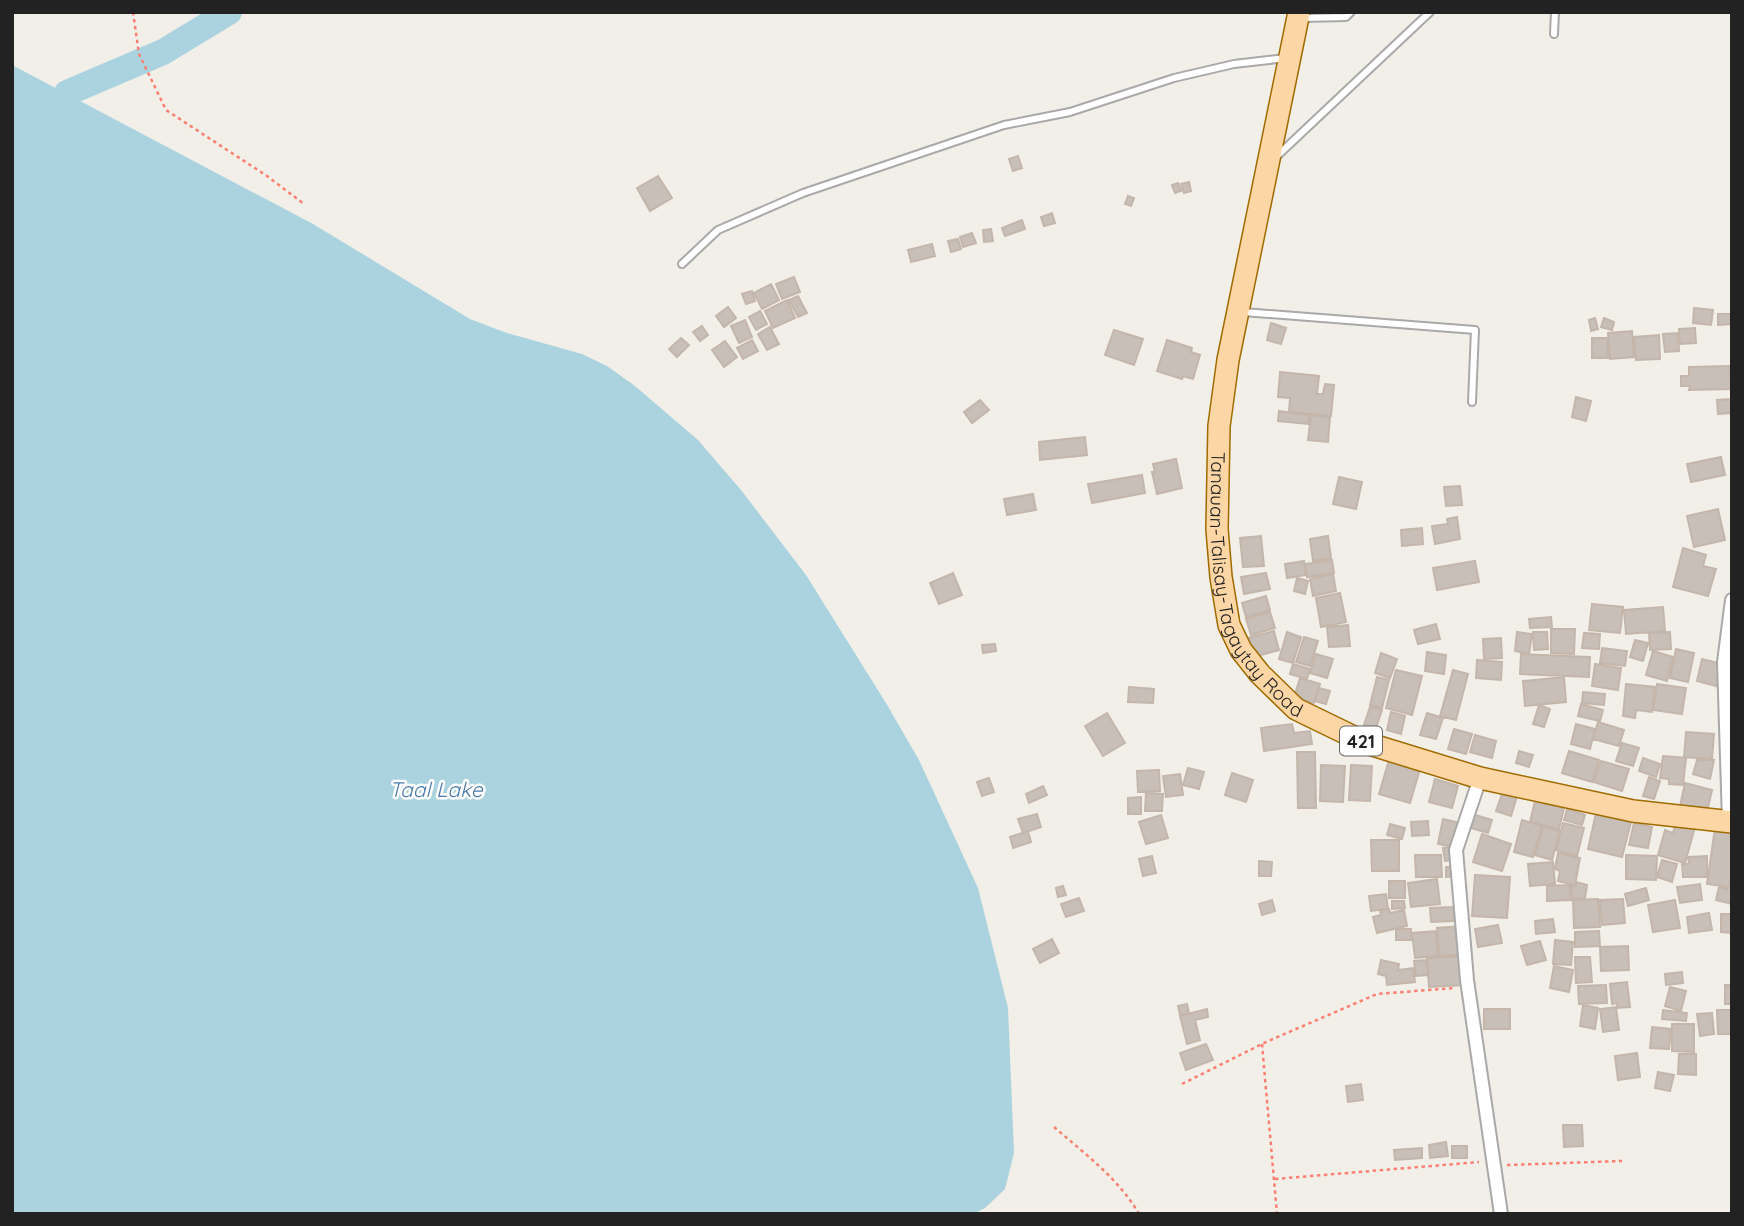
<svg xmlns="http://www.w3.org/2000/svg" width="1744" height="1226" viewBox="0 0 1744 1226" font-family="Quicksand,sans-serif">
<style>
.water{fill:#aad3df}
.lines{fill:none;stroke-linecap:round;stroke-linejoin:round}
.river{stroke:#aad3df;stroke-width:26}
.building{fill:#c7bfb8;stroke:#c4b6ab;stroke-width:2}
.lane-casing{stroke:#a9a9a9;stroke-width:10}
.street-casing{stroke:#a9a9a9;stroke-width:16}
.primary-casing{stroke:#a06b00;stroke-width:24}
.path{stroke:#fa8072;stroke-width:2.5;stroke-dasharray:3.5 3.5;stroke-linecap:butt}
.lane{stroke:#fff;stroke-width:6}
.street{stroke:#fff;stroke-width:12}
.primary{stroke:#fcd6a4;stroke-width:21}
.labels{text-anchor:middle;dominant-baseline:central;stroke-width:5;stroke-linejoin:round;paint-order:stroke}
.shield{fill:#fff;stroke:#646464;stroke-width:2}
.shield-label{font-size:18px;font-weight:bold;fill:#222}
.street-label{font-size:19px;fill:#222;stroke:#fff}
.water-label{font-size:21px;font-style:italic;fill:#4a7aab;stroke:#fff}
</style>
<rect width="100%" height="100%" fill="#f2efe9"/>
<path class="water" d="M 12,65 L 313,224 L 470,319 L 504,332 L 582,354 L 607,366 L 635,386 L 698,440 L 741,490 L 806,575 L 886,703 L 919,760 L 978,888 L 1008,1008 L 1014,1153 L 1005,1189 L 985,1208 L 973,1214 L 12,1214 Z"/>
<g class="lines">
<path class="river" d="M 67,93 L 163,52 L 229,12"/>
</g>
<path class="building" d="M 1018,156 L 1022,168 L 1013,171 L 1009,159 Z
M 658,176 L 672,198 L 650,211 L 637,188 Z
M 1189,182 L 1191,191 L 1184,193 L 1181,184 Z
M 1178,183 L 1181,191 L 1175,193 L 1172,185 Z
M 1128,196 L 1134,198 L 1131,206 L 1125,204 Z
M 1052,213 L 1055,223 L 1044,226 L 1041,217 Z
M 1022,220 L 1025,229 L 1005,236 L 1002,228 Z
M 991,229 L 993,241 L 984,242 L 983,230 Z
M 972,233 L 976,243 L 963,247 L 960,237 Z
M 958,239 L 961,249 L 951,252 L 948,241 Z
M 932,244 L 935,256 L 911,262 L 908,250 Z
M 794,277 L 800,292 L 782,299 L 776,284 Z
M 771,284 L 779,300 L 762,309 L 754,293 Z
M 752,291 L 755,301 L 746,304 L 742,294 Z
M 798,296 L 807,313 L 798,317 L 789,300 Z
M 787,300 L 795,318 L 773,328 L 765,311 Z
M 728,307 L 736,318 L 724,327 L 716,316 Z
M 1694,308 L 1713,310 L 1711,325 L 1693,323 Z
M 760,311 L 767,324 L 756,330 L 749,317 Z
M 1718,314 L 1732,314 L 1732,324 L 1718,325 Z
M 1595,318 L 1598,329 L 1591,331 L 1589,320 Z
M 1604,318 L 1614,322 L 1612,330 L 1601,327 Z
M 745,320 L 752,337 L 739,343 L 731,326 Z
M 1271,323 L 1286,328 L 1281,344 L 1267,340 Z
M 702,326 L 708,335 L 700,341 L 693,332 Z
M 770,327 L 779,344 L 767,350 L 758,334 Z
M 1695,328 L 1696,343 L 1680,344 L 1679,329 Z
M 1114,330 L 1143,339 L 1134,365 L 1105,355 Z
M 1632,331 L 1634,357 L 1610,359 L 1608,333 Z
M 1678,333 L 1679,351 L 1665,352 L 1663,334 Z
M 1659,335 L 1660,359 L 1636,360 L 1634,337 Z
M 681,338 L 689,345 L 677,357 L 669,349 Z
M 1592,338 L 1607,338 L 1608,358 L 1592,358 Z
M 752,340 L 758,351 L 743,359 L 737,348 Z
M 1167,340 L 1192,348 L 1191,352 L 1200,355 L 1193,379 L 1183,376 L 1182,379 L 1157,371 Z
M 725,341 L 737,357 L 724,367 L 712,350 Z
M 1730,366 L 1731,389 L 1689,390 L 1690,386 L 1681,386 L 1681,376 L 1689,376 L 1689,367 Z
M 1280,372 L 1319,376 L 1317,394 L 1323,394 L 1325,384 L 1334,385 L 1331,416 L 1289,412 L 1290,398 L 1278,397 Z
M 1576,397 L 1591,401 L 1586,421 L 1572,417 Z
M 1732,399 L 1732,413 L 1718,414 L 1717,400 Z
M 980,400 L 989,410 L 972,423 L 964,412 Z
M 1279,411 L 1309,415 L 1308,424 L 1278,421 Z
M 1311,415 L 1330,417 L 1328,442 L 1308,440 Z
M 1085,437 L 1087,455 L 1040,460 L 1039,442 Z
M 1721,457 L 1725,475 L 1691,482 L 1687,464 Z
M 1176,459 L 1182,488 L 1157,494 L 1152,472 L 1155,472 L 1153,464 Z
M 1142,475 L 1145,493 L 1092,503 L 1088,484 Z
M 1339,477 L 1362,482 L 1356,509 L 1333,504 Z
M 1460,486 L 1462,505 L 1446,506 L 1444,487 Z
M 1033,494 L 1036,510 L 1007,515 L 1004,499 Z
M 1718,509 L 1725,540 L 1694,547 L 1687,516 Z
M 1457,517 L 1460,539 L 1435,544 L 1432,526 L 1448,524 L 1447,519 Z
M 1422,528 L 1423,544 L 1402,546 L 1401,530 Z
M 1261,536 L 1264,566 L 1243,567 L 1240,538 Z
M 1328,536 L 1331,558 L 1313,561 L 1310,539 Z
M 1683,548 L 1706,555 L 1703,566 L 1716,569 L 1708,596 L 1673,587 Z
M 1332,560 L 1334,573 L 1307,577 L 1305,564 Z
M 1304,561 L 1306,575 L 1287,578 L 1285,564 Z
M 1475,561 L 1479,582 L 1437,590 L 1433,568 Z
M 953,573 L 962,595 L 939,604 L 930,583 Z
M 1266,573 L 1270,589 L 1244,594 L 1241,577 Z
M 1333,574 L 1336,591 L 1313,596 L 1310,579 Z
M 1297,578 L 1308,581 L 1305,594 L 1294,591 Z
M 1340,593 L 1346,622 L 1321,627 L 1316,598 Z
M 1266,596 L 1270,610 L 1246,617 L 1242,603 Z
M 1592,604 L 1623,607 L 1620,633 L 1589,630 Z
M 1663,607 L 1665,631 L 1626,634 L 1624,610 Z
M 1270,612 L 1275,628 L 1251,635 L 1246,619 Z
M 1551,617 L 1552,627 L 1530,628 L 1529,619 Z
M 1436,624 L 1440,639 L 1418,644 L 1414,630 Z
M 1348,625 L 1350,646 L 1329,647 L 1327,627 Z
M 1551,629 L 1575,629 L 1574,654 L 1551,653 Z
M 1274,631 L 1279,650 L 1253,657 L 1248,638 Z
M 1287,632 L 1301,637 L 1293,663 L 1279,659 Z
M 1517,632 L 1532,634 L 1529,654 L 1515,651 Z
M 1533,632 L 1547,632 L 1548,649 L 1534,650 Z
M 1670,632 L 1671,649 L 1650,650 L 1649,633 Z
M 1584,633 L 1600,634 L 1599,649 L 1582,648 Z
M 1304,637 L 1318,641 L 1310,666 L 1296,662 Z
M 1501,638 L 1502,658 L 1484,659 L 1483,639 Z
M 1635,640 L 1648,643 L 1643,661 L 1630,657 Z
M 995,644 L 996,651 L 983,653 L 982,645 Z
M 1602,648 L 1627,651 L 1625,666 L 1600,663 Z
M 1676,649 L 1694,653 L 1688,682 L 1670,678 Z
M 1653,651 L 1673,657 L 1667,681 L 1646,675 Z
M 1427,652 L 1446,655 L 1444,674 L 1425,671 Z
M 1381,653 L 1397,659 L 1390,678 L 1375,673 Z
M 1316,654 L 1333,659 L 1327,678 L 1310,673 Z
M 1521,654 L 1590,657 L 1589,677 L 1520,674 Z
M 1702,659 L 1722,664 L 1716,686 L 1697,681 Z
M 1477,660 L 1502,662 L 1501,680 L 1476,678 Z
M 1293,664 L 1310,669 L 1307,679 L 1290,674 Z
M 1595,664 L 1621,668 L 1618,690 L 1592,686 Z
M 1396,670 L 1422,676 L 1412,715 L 1386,708 Z
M 1453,670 L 1468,674 L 1456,720 L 1440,716 Z
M 1377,677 L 1389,680 L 1382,708 L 1370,705 Z
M 1564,677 L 1566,702 L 1525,706 L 1523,681 Z
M 1300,678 L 1320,684 L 1314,703 L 1294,697 Z
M 1626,684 L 1655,687 L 1652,712 L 1636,710 L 1635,718 L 1623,716 Z
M 1657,684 L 1686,688 L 1682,714 L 1653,710 Z
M 1129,687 L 1154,689 L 1153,703 L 1128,702 Z
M 1319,688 L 1330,691 L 1326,704 L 1315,701 Z
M 1583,692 L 1605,694 L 1604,705 L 1582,703 Z
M 1581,704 L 1603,710 L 1600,721 L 1578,716 Z
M 1539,705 L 1550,709 L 1544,727 L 1533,724 Z
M 1370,707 L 1382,710 L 1376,728 L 1364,725 Z
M 1391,712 L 1405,716 L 1401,734 L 1387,730 Z
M 1107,713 L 1125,743 L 1103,756 L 1085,726 Z
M 1427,713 L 1443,718 L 1436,739 L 1420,735 Z
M 1598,722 L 1624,730 L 1619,746 L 1593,739 Z
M 1292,724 L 1294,733 L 1310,731 L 1312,744 L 1264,751 L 1261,728 Z
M 1576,724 L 1595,729 L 1590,749 L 1571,744 Z
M 1454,729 L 1472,734 L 1466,754 L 1448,749 Z
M 1686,732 L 1714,734 L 1712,759 L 1684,757 Z
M 1475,735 L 1496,741 L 1492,758 L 1470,752 Z
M 1622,743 L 1639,748 L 1633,766 L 1616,761 Z
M 1519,751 L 1533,755 L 1529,767 L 1516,763 Z
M 1569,751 L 1599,760 L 1592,782 L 1562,773 Z
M 1297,752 L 1315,752 L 1316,808 L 1298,808 Z
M 1663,756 L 1686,758 L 1683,785 L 1669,784 L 1669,779 L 1660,778 Z
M 1643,758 L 1660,764 L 1656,777 L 1639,771 Z
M 1389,760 L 1420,769 L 1410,803 L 1379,794 Z
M 1697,760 L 1714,760 L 1710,779 L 1693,774 Z
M 1601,761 L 1629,769 L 1622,791 L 1594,782 Z
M 1321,765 L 1345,766 L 1343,802 L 1320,801 Z
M 1351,765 L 1372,766 L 1370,801 L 1349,800 Z
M 1188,768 L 1204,772 L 1199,789 L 1183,785 Z
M 1159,770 L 1160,791 L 1138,792 L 1137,771 Z
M 1232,773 L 1253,780 L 1246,802 L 1225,795 Z
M 1180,774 L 1183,795 L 1166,797 L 1163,776 Z
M 1649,777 L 1660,781 L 1654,799 L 1643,796 Z
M 989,778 L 994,792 L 982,796 L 977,782 Z
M 1435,779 L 1458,786 L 1452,808 L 1429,802 Z
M 1685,783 L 1712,790 L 1707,812 L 1680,806 Z
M 1043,786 L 1047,795 L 1029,803 L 1026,794 Z
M 1503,791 L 1517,796 L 1511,816 L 1496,811 Z
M 1146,793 L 1163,794 L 1162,811 L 1145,811 Z
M 1141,797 L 1141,814 L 1128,814 L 1128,798 Z
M 1535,801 L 1564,808 L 1559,829 L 1530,822 Z
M 1567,809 L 1585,815 L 1582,825 L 1564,820 Z
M 1596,813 L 1631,822 L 1622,857 L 1588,849 Z
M 1037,814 L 1041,827 L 1023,833 L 1018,819 Z
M 1472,814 L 1492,820 L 1488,833 L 1468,827 Z
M 1161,815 L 1168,838 L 1146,844 L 1139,822 Z
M 1443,819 L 1460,823 L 1456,847 L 1438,844 Z
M 1522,820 L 1542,826 L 1533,857 L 1514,852 Z
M 1428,821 L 1429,835 L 1412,836 L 1411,822 Z
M 1676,822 L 1695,827 L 1685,863 L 1658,855 L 1665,830 L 1673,833 Z
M 1563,823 L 1584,828 L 1577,856 L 1556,850 Z
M 1634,823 L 1652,827 L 1648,848 L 1629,845 Z
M 1390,824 L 1405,828 L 1402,839 L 1387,835 Z
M 1543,827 L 1560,831 L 1552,860 L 1535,855 Z
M 1715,828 L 1732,831 L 1732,874 L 1729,887 L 1707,884 Z
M 1028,831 L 1031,842 L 1013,848 L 1010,837 Z
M 1482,834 L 1511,844 L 1502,871 L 1473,862 Z
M 1371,840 L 1399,840 L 1399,871 L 1372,871 Z
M 1455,847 L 1456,860 L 1445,861 L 1443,848 Z
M 1558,853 L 1580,858 L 1575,885 L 1558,881 L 1560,871 L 1555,869 Z
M 1415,855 L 1441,855 L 1442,877 L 1416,877 Z
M 1626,855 L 1657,856 L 1656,880 L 1626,879 Z
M 1152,856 L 1156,873 L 1143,876 L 1139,859 Z
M 1707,856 L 1707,877 L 1683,877 L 1682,864 L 1689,864 L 1688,857 Z
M 1662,860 L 1677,864 L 1672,882 L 1657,877 Z
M 1259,861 L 1272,862 L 1271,876 L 1259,876 Z
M 1553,862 L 1555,884 L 1530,886 L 1528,864 Z
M 1446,867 L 1456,867 L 1456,876 L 1446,877 Z
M 1475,875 L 1510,877 L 1507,918 L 1472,916 Z
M 1437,879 L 1440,904 L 1411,907 L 1408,883 Z
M 1389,881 L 1405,881 L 1405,898 L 1389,898 Z
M 1576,882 L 1587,885 L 1585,898 L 1572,899 L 1571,886 L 1576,886 Z
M 1700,884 L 1702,900 L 1680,903 L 1677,887 Z
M 1570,885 L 1571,900 L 1547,901 L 1547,886 Z
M 1063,886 L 1066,895 L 1058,897 L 1056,888 Z
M 1719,887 L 1732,890 L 1732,904 L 1716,900 Z
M 1646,888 L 1649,900 L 1628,906 L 1625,894 Z
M 1386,894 L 1388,909 L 1371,911 L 1369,896 Z
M 1079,898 L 1084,911 L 1066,917 L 1061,904 Z
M 1598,899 L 1600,927 L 1574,928 L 1573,900 Z
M 1623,899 L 1625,923 L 1602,925 L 1600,900 Z
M 1272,900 L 1275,911 L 1262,915 L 1259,904 Z
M 1675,900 L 1680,928 L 1653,932 L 1648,905 Z
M 1392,901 L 1404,901 L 1405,908 L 1392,909 Z
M 1453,907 L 1454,921 L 1431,922 L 1430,908 Z
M 1389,909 L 1390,913 L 1404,910 L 1407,926 L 1377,933 L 1373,917 L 1381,915 L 1380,911 Z
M 1709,913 L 1712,930 L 1689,933 L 1687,917 Z
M 1721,914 L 1732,914 L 1732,933 L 1721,932 Z
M 1553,919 L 1555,932 L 1536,934 L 1535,921 Z
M 1498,925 L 1502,943 L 1478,947 L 1475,929 Z
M 1462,926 L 1464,954 L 1439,956 L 1437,928 Z
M 1396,929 L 1411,929 L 1411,940 L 1396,940 Z
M 1436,931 L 1438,956 L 1415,958 L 1412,933 Z
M 1599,931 L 1600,946 L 1575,947 L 1575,932 Z
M 1052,939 L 1059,953 L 1040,963 L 1033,949 Z
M 1555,940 L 1573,942 L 1571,965 L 1553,964 Z
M 1540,941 L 1546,960 L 1527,965 L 1521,946 Z
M 1628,946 L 1629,970 L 1601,971 L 1600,947 Z
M 1463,956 L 1465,985 L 1429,987 L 1427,958 Z
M 1575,957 L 1590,957 L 1592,982 L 1576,983 Z
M 1381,960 L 1399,964 L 1398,970 L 1413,968 L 1415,982 L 1387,985 L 1386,976 L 1378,974 Z
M 1426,960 L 1428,975 L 1416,976 L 1414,961 Z
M 1554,966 L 1573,970 L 1569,992 L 1550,988 Z
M 1682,972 L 1683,983 L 1666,985 L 1665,974 Z
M 1627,982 L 1630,1007 L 1617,1008 L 1617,1003 L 1612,1004 L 1610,984 Z
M 1606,985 L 1607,1003 L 1579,1004 L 1578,986 Z
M 1725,985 L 1732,985 L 1732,1004 L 1725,1004 Z
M 1670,987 L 1686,991 L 1681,1011 L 1665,1006 Z
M 1187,1004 L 1189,1013 L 1180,1015 L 1178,1006 Z
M 1583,1005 L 1598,1008 L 1595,1029 L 1580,1026 Z
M 1616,1007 L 1619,1030 L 1603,1032 L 1600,1009 Z
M 1207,1009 L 1208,1017 L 1195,1020 L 1200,1040 L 1187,1044 L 1180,1016 Z
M 1484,1009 L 1510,1009 L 1510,1029 L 1484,1029 Z
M 1663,1010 L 1687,1013 L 1686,1021 L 1662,1019 Z
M 1717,1010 L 1732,1010 L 1732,1034 L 1718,1034 Z
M 1712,1013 L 1714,1034 L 1700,1036 L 1697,1014 Z
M 1672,1024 L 1694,1024 L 1694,1052 L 1672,1051 Z
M 1652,1027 L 1671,1029 L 1669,1049 L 1650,1048 Z
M 1206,1044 L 1213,1060 L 1186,1070 L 1180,1053 Z
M 1637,1053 L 1640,1077 L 1618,1080 L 1615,1056 Z
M 1679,1054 L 1696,1054 L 1696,1075 L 1678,1074 Z
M 1658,1072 L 1674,1075 L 1670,1091 L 1655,1088 Z
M 1361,1084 L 1363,1100 L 1348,1102 L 1346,1086 Z
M 1563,1125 L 1582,1125 L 1583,1146 L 1564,1147 Z
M 1446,1142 L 1448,1156 L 1430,1158 L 1429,1145 Z
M 1452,1146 L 1467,1146 L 1467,1158 L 1452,1158 Z
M 1422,1148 L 1422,1158 L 1395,1160 L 1394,1150 Z"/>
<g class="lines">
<defs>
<path id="lane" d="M 1303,18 L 1346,17 L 1351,12
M 1554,34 L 1555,12
M 1277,156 L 1430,12
M 682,264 L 718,230 L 803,193 L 1004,125 L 1070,112 L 1174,78 L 1234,64 L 1286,58
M 1243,312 L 1475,330 L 1472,402"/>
<path id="street" d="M 1480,778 L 1456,850 L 1467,980 L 1501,1214
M 1729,821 L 1724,662 L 1732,600"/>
<g id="primary">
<path id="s1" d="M 1299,12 L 1228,360 L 1219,426 L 1217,529 L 1221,577 L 1229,625 L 1241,650 L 1260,674 L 1296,709 L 1366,743 L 1480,778 L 1633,811 L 1732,822"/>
</g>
</defs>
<use href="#lane" class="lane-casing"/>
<use href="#street" class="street-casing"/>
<use href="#primary" class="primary-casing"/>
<path class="path" d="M 133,12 L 139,54 L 166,110 L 267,176 L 304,204
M 1262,1044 L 1277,1214
M 1182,1084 L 1266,1042 L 1377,994 L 1454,988
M 1054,1127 C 1085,1154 1118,1178 1139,1214
M 1507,1165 L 1622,1161
M 1275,1179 L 1479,1162"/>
<use href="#lane" class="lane"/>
<use href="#street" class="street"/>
<use href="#primary" class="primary"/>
</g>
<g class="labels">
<rect class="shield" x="1340" y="726.5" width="42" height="29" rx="5"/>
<g class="shield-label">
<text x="1361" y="741">421</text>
</g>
<g class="street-label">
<text stroke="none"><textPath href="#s1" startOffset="592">Tanauan-Talisay-Tagaytay Road</textPath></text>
</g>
<g class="water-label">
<text x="436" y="789">Taal Lake</text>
</g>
</g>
<rect width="1744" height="1226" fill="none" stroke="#222222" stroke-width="28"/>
</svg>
